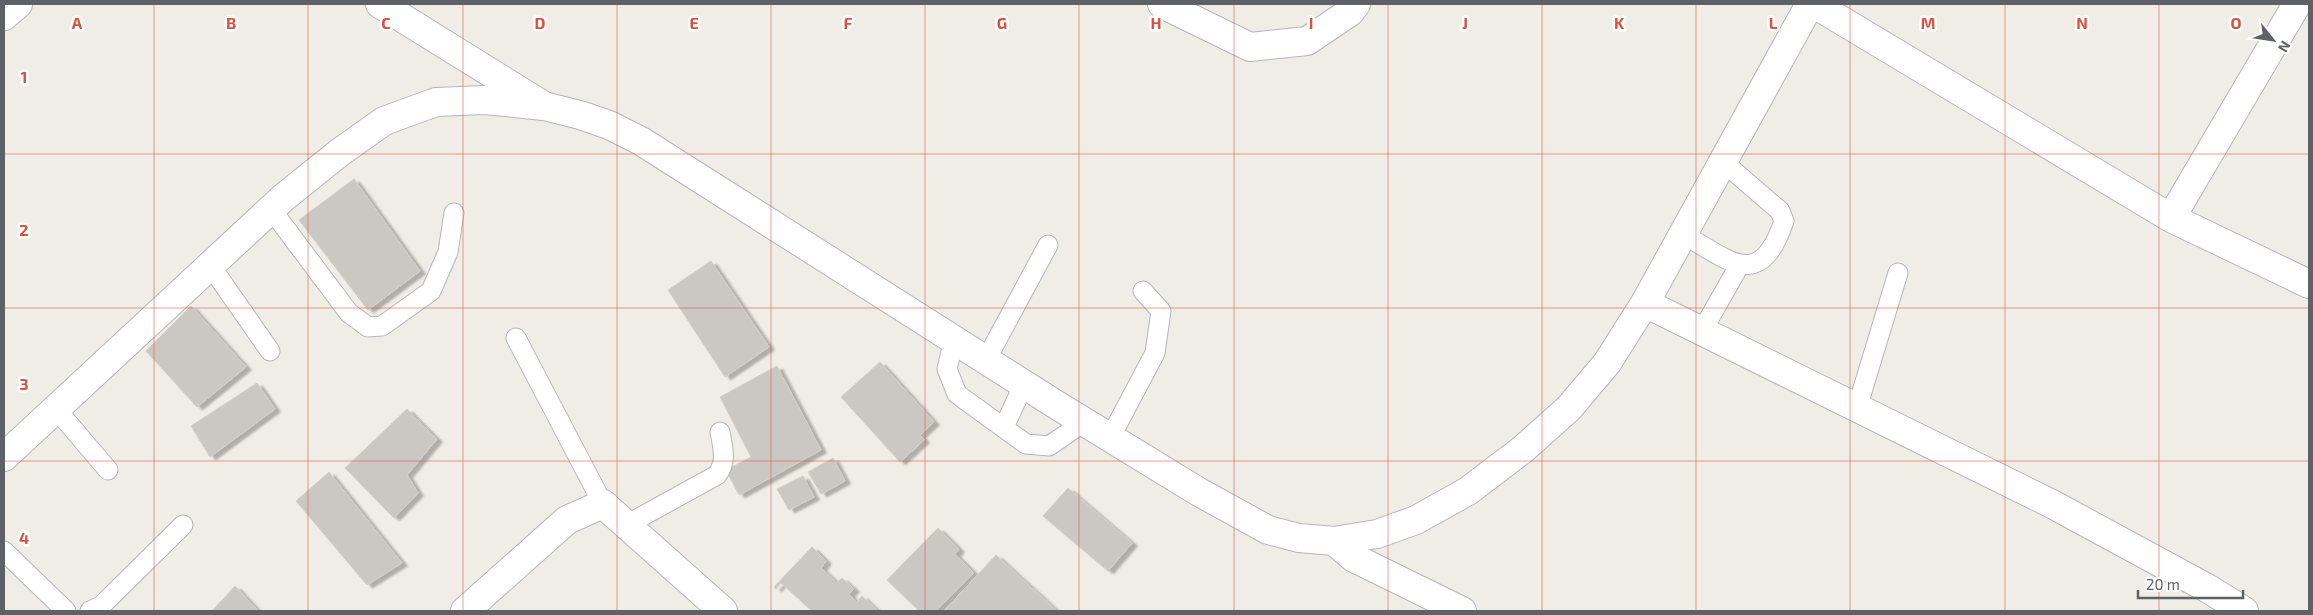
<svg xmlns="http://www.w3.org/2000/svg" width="2313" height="615" viewBox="0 0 2313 615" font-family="'Exo 2',sans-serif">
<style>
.building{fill:#cbc8c3;stroke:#d3cfc5;filter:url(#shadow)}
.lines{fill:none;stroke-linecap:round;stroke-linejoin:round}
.service-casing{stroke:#b3b6ba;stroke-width:21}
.minor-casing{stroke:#b3b6ba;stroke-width:30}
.tertiary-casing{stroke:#b3b6ba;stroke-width:30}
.service{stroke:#fff;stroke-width:19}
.minor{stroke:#fff;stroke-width:28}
.tertiary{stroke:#fff;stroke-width:28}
.grid{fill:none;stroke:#dd513e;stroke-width:1;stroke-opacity:0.55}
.grid-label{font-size:16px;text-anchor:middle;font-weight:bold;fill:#dd513e;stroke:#fff;stroke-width:5;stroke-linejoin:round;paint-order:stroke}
</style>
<defs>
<filter id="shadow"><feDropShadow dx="5.5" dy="3" stdDeviation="1" flood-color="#0004"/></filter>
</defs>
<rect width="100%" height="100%" fill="#efede6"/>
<path class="building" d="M 354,179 L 420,271 L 368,310 L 299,220 Z
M 711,261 L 769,347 L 725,377 L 668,290 Z
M 191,306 L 246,367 L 197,407 L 146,351 Z
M 880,362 L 934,422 L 920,435 L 924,440 L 900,462 L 841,397 Z
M 777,366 L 821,450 L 739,495 L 726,470 L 751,457 L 720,397 Z
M 257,383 L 275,409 L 210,457 L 191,426 Z
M 407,409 L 437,439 L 407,475 L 418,493 L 394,518 L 345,468 Z
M 833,458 L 845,481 L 821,494 L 808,472 Z
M 329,472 L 402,563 L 367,585 L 296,501 Z
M 803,476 L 814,497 L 789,510 L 777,489 Z
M 1068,488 L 1132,543 L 1108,571 L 1043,516 Z
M 938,528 L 959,549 L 955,554 L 974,573 L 936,611 L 919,611 L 887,580 Z
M 812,547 L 826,561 L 821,568 L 837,583 L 842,578 L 854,589 L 849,594 L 857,602 L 862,596 L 878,611 L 812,611 L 781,583 L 776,589 L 774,587 Z
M 996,555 L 1057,611 L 944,611 Z
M 235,586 L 258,611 L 212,611 Z"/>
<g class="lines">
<defs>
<path id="service" d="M 271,209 L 349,313 L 368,327 L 382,326 L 431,291 L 448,252 L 454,213
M 1683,234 C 1730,261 1760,292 1784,221 L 1780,211 L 1722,161
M 210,265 L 270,351
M 1702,331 L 1739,266
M 516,338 L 603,504
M 954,339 L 947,369 L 957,394 L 1026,444 L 1049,446 L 1084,422
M 986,360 L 1048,245
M 1857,408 L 1898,273
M 56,409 L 108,470
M 1004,427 L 1024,384
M 1110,438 L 1155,353 L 1161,311 L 1143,291
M 628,524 L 717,475 C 727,462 723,448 720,432
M 4,551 L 66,611
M 90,611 L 101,606 L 183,525"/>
<path id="minor" d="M 380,4 L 544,106
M 1162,4 L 1250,47 L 1307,41 L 1350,12 L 1356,4
M 1814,4 L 2171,218 L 2309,284
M 4,16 L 18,4
M 2171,218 L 2297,4
M 1645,303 L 2052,504 L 2207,588 L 2244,611
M 1334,541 L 1354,558 L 1462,611
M 465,611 L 567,520 L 603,504 L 723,611"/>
<path id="tertiary" d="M 4,457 L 283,198 L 339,153 L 384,121 L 436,102 L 485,100 L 544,106 L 580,115 L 609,125 L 641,141 L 1055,404 L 1199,492 L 1268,530 L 1299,538 L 1334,541 L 1377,534 L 1416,520 L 1468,491 L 1522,450 L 1569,408 L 1607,363 L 1645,303 L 1810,4"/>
</defs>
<use href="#service" class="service-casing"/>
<use href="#minor" class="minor-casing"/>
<use href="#tertiary" class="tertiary-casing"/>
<use href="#service" class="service"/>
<use href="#minor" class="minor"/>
<use href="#tertiary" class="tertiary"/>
</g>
<path class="grid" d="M 154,4 L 154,611M 308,4 L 308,611M 463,4 L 463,611M 617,4 L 617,611M 771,4 L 771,611M 925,4 L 925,611M 1079,4 L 1079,611M 1234,4 L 1234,611M 1388,4 L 1388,611M 1542,4 L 1542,611M 1696,4 L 1696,611M 1850,4 L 1850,611M 2005,4 L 2005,611M 2159,4 L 2159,611M 4,154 L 2309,154M 4,308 L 2309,308M 4,461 L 2309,461"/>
<g class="grid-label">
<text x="77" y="29">A</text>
<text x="231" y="29">B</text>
<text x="386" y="29">C</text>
<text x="540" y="29">D</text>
<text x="694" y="29">E</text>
<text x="848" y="29">F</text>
<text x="1002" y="29">G</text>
<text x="1156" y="29">H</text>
<text x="1311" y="29">I</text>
<text x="1465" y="29">J</text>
<text x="1619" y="29">K</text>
<text x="1773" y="29">L</text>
<text x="1928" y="29">M</text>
<text x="2082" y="29">N</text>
<text x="2236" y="29">O</text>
<text x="24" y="83">1</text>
<text x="24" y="236">2</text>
<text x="24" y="390">3</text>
<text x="24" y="544">4</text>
</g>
<rect width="2313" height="615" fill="none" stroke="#5e6165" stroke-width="10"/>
<g transform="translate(2273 40) rotate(120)" stroke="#ffffff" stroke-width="4" paint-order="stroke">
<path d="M0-4L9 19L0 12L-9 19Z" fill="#5e6165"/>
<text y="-8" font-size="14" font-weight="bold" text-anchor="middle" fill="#5e6165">N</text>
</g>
<path d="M2138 590v8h105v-8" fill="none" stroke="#5e6165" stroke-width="2.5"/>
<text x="2146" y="590" font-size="15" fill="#5e6165" stroke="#ffffff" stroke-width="4" paint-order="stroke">20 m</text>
</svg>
